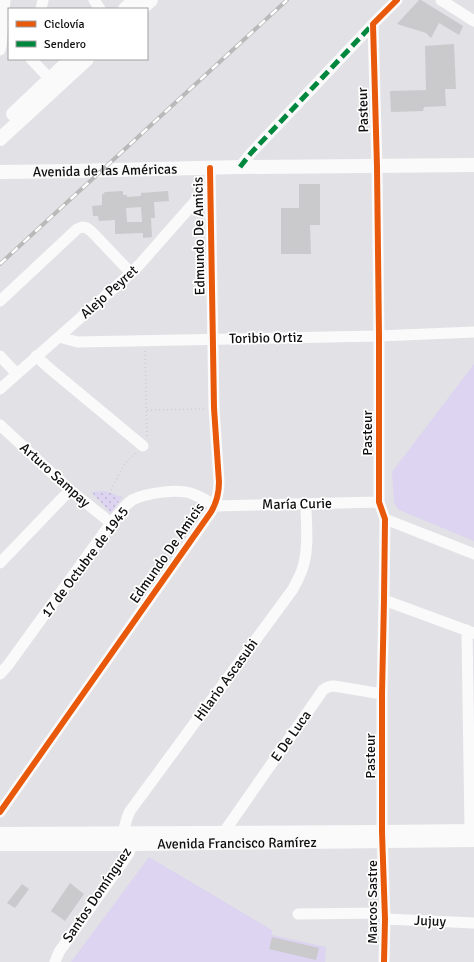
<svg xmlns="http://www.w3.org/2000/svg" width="474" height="962" viewBox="0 0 474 962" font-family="Signika,sans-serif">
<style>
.park{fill:url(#park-dots)}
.pitch{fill:#dcd4f1}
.building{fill:#cac9cc;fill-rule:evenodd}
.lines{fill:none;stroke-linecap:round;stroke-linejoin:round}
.path{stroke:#cecdcf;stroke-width:1.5;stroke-dasharray:1 3;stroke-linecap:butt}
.minor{stroke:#fbfafb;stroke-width:11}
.major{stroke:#fbfafb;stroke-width:14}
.rail-casing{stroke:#b9b9ba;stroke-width:4}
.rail{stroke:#fff;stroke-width:2.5;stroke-dasharray:8;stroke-linecap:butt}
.quiet{stroke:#00873e;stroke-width:5;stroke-dasharray:10 5;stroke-linecap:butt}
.cycleway-casing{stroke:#fff;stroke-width:8}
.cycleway{stroke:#e8590c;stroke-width:6}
.labels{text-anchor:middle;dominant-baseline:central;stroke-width:3.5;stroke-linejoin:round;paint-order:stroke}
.street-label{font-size:14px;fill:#0f0f10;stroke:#fff}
</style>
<defs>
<pattern id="park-dots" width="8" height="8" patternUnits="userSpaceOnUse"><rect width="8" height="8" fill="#dcd4f1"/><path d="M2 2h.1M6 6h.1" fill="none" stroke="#bcb5ce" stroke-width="1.8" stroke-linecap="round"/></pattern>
</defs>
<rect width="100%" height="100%" fill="#e2e1e5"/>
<path class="park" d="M 105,491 L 122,497 L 111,513 L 91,492 Z"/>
<path class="pitch" d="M 474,364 L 474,541 L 399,510 L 394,503 L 392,472 Z
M 149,857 L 272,930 L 272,935 L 326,947 L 325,962 L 71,962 Z"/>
<path class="building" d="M 419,0 L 421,0 L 463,26 L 459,35 L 439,23 L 431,38 L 426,33 L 397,24 Z
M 454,44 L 456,89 L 445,89 L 446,106 L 424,107 L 423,111 L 391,112 L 390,91 L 426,90 L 425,46 Z
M 299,184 L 320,184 L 320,225 L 310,225 L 311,254 L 281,254 L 281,208 L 299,208 Z
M 123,191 L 123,195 L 127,195 L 127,197 L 141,196 L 141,193 L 168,191 L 169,201 L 154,202 L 155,218 L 151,218 L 152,237 L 143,238 L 143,233 L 115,234 L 115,220 L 99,221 L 98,216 L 93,216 L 92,206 L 102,205 L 102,195 L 105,192 ZM 141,207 L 142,222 L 127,222 L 126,208 Z
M 70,883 L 84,894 L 65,921 L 51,911 Z
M 22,884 L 29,889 L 15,908 L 7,903 Z
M 272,937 L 319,948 L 316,960 L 269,949 Z"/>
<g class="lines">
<path class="path" d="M 145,351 L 147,437
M 147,410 L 205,409
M 111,490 L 125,463 L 136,453"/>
<path class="minor" d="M 94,0 L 100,9
M 441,0 L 474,21
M 41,9 L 43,0
M 373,24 L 377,167 L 379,336 L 379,502 L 385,519 L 384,600 L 382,694 L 382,832 L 385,919 L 384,962
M 0,50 L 1,46 L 5,0
M 31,59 L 50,79
M 240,167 L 251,153 L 373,24 L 397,0
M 0,301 L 77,229 L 82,227 L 87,228 L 92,232 L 131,273
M 59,337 L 70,340 L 78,342 L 379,336 L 474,332
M 0,356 L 17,374
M 36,356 L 49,368 L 143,446
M 0,389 L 131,273 L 140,264 L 199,197 L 210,187
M 0,425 L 70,490 L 111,523
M 215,506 L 379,502
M 385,519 L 474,554
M 0,563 L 70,490
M 384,600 L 474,633
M 467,630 L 470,831
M 0,674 L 8,665 L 111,523 C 118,515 124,506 132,500 C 146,493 179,488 193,494 C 201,497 208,501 215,506
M 0,812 L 211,512 C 217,502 219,493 219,482 L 214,408 L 210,168
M 224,832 L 323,690 C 327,687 329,686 334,686 L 382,694
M 127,839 L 123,833 L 127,818 L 130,811 L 293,589 C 297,581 302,573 304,563 C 309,544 306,523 306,504
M 298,914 L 385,913
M 385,919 L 474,923
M 55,962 L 59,952 L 129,853 L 132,844 L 138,840"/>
<g class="major">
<path d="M 125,9 L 135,0"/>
<path d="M 141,9 L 151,0"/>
<path d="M 13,114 L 71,59"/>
<path d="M 0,139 L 87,59"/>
<path id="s1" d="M 0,172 L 73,171 L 240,167 L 474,165"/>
<path d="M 0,834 L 382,832 L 474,831"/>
<path id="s2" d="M 0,844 L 132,844 L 474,840"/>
</g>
<defs>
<path id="rail" d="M 0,264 L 287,0"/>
</defs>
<use href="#rail" class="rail-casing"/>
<use href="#rail" class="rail"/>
<path class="quiet" d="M 240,167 L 251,153 L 373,24"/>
<defs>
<path id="cycleway" d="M 0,812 L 211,512 C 217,502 219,493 219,482 L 214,408 L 210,168
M 384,962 L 385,919 L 382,832 L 382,694 L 384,600 L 385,519 L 379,502 L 379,336 L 377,167 L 373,24 L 397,0"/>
</defs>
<use href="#cycleway" class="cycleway-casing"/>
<use href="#cycleway" class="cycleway"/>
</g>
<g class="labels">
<g class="street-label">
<text transform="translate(363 110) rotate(-92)">Pasteur</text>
<text stroke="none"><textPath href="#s1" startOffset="105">Avenida de las Américas</textPath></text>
<text transform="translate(199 236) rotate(-91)">Edmundo De Amicis</text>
<text transform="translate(109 292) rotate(-42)">Alejo Peyret</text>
<text transform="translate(266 338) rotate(-1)">Toribio Ortiz</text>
<text transform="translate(367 433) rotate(-90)">Pasteur</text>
<text transform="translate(55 475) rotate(42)">Arturo Sampay</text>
<text transform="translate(297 504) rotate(-1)">María Curie</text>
<text transform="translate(167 553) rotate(-55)">Edmundo De Amicis</text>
<text transform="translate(85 562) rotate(-53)">17 de Octubre de 1945</text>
<text transform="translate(226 680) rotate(-54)">Hilario Ascasubi</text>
<text transform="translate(291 736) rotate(-55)">E De Luca</text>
<text transform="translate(370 756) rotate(-90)">Pasteur</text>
<text stroke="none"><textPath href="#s2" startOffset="237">Avenida Francisco Ramírez</textPath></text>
<text transform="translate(97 895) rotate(-56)">Santos Domínguez</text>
<text transform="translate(372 902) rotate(-90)">Marcos Sastre</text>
<text transform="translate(430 921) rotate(3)">Jujuy</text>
</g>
</g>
<rect x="8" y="8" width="140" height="52" fill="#ffffff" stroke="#9f9f9f"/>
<rect x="16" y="21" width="20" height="6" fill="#e8590c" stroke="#9f9f9f"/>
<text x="44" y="28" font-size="12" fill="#0f0f10">Ciclovía</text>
<rect x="16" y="41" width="20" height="6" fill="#00873e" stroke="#9f9f9f"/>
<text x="44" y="48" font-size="12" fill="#0f0f10">Sendero</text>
</svg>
